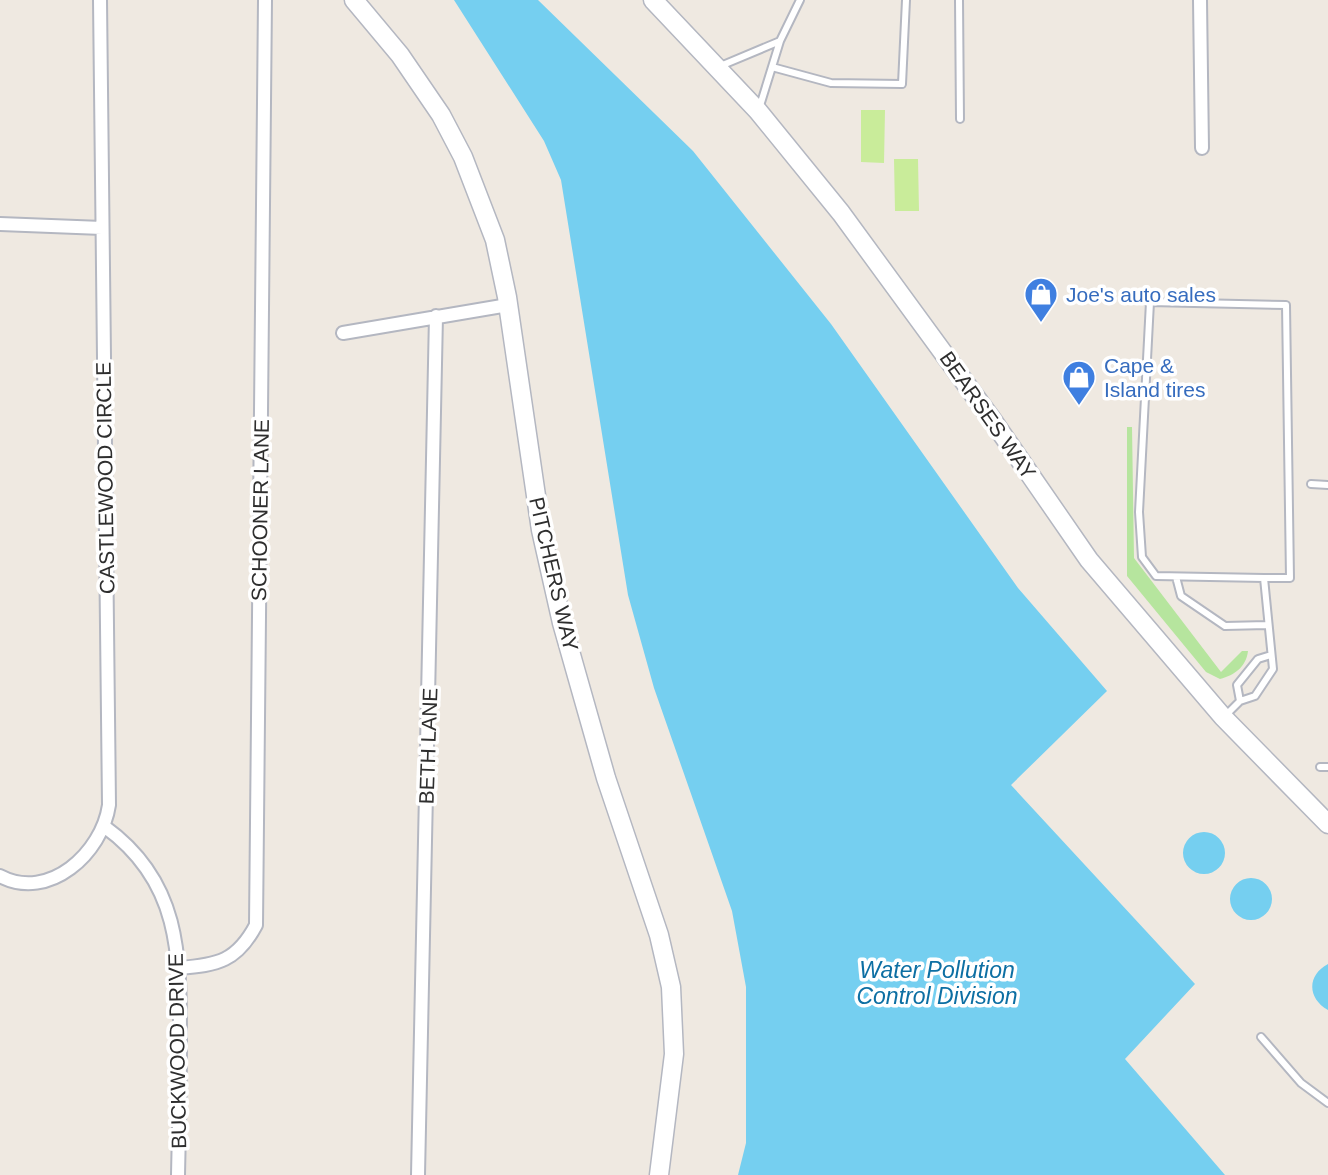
<svg xmlns="http://www.w3.org/2000/svg" width="1328" height="1175" viewBox="0 0 1328 1175" font-family="Arial,sans-serif">
<style>
.green{fill:#b6e59e}
.pitch{fill:#c9ec9a}
.water{fill:#75cff0}
.lines{fill:none;stroke-linecap:round;stroke-linejoin:round}
.lane-casing{stroke:#b4b7c1;stroke-width:10}
.street-casing{stroke:#b4b7c1;stroke-width:16}
.secondary-casing{stroke:#b4b7c1;stroke-width:21}
.lane{stroke:#fff;stroke-width:6}
.street{stroke:#fff;stroke-width:12}
.secondary{stroke:#fff;stroke-width:18}
.labels{text-anchor:middle;dominant-baseline:central;stroke-width:7;stroke-linejoin:round;paint-order:stroke}
.shop-label{font-size:21px;fill:#366cbe;stroke:#fff;text-anchor:start}
.street-label{font-size:21px;fill:#2e2e2e;stroke:#fff}
.water-label{font-size:23px;font-style:italic;fill:#0d6fa3;stroke:#fff}
</style>
<rect width="100%" height="100%" fill="#efe9e1"/>
<path class="green" d="M 1127,427 L 1132,427 L 1134,558 L 1221,672 L 1242,651 L 1248,651 C 1246,667 1235,675 1220,679 L 1206,672 L 1127,576 Z"/>
<path class="pitch" d="M 861,110 L 885,110 L 884,163 L 861,162 Z
M 894,159 L 918,159 L 919,211 L 895,211 Z"/>
<path class="water" d="M 454,0 L 538,0 L 693,151 L 831,324 L 1018,588 L 1107,691 L 1011,785 L 1195,984 L 1125,1059 L 1225,1175 L 738,1175 L 746,1143 L 746,987 L 732,911 L 654,688 L 628,595 L 561,180 L 544,141 Z
M1183 853a21 21 0 1 1 42 0a21 21 0 1 1-42 0Z
M1230 899a21 21 0 1 1 42 0a21 21 0 1 1-42 0Z
M 1328,964 L 1328,1010 C 1307,998 1307,975 1328,964 Z"/>
<g class="lines">
<defs>
<path id="lane" d="M 959,0 L 960,119
M 780,41 L 800,0
M 718,67 L 780,41 L 759,109
M 772,67 L 831,83 L 902,84 L 906,0
M 1311,484 L 1328,485
M 1176,577 L 1181,596 L 1225,626 L 1267,625
M 1240,701 L 1237,685 L 1258,659 L 1271,655
M 1225,716 L 1240,701 L 1255,696 L 1273,669 L 1264,578 L 1156,576 L 1142,557 L 1139,512 L 1150,302 L 1286,305 L 1290,578 L 1264,578
M 1320,767 L 1328,767
M 1261,1037 L 1301,1083 L 1328,1103"/>
<path id="street" d="M 1200,0 L 1202,148
M 0,224 L 102,228
M 343,333 L 508,305
M 105,827 C 181,882 180,955 180,1042 C 180,1086 179,1131 178,1175
M 0,876 C 49,902 102,853 109,805 L 100,0
M 179,968 C 218,965 237,961 256,925 L 265,0
M 418,1175 L 436,316"/>
<path id="secondary" d="M 354,0 L 400,55 L 441,115 L 463,157 L 495,240 L 507,297 L 541,530 L 562,623 L 606,778 L 659,935 L 671,987 L 674,1054 L 659,1175
M 653,0 L 758,111 L 841,213 L 993,421 L 1089,560 L 1223,717 L 1328,824"/>
</defs>
<use href="#lane" class="lane-casing"/>
<use href="#street" class="street-casing"/>
<use href="#secondary" class="secondary-casing"/>
<use href="#lane" class="lane"/>
<use href="#street" class="street"/>
<use href="#secondary" class="secondary"/>
</g>
<defs>
<symbol id="shop-pin" viewBox="-11 -11 22 30"><path d="M0 17L-7.5 6A9.5 9.5 0 1 1 7.5 6Z" fill="#3f7fe0" stroke="#fff"/><path d="M-5-2.5h2.3a2.7 3.5 0 0 1 5.4 0H5L5.5 6h-11ZM-1.5-2.5h3a1.5 2.3 0 0 0-3 0Z" fill="#fff"/></symbol>
</defs>
<g fill-rule="evenodd">
<use href="#shop-pin" x="1022" y="275" width="38" height="52"/>
<use href="#shop-pin" x="1060" y="358" width="38" height="52"/>
</g>
<g class="labels">
<g class="shop-label">
<text x="1066" y="294">Joe's auto sales</text>
<text x="1104" y="365">Cape &amp;<tspan x="1104" dy="24">Island tires</tspan></text>
</g>
<g class="street-label">
<text transform="translate(988 415) rotate(55)">BEARSES WAY</text>
<text transform="translate(105 478) rotate(-91)">CASTLEWOOD CIRCLE</text>
<text transform="translate(260 510) rotate(-89)">SCHOONER LANE</text>
<text transform="translate(554 574) rotate(77)">PITCHERS WAY</text>
<text transform="translate(428 746) rotate(-88)">BETH LANE</text>
<text transform="translate(177 1051) rotate(-91)">BUCKWOOD DRIVE</text>
</g>
<g class="water-label">
<text x="937" y="970">Water Pollution<tspan x="937" dy="26">Control Division</tspan></text>
</g>
</g>
</svg>
